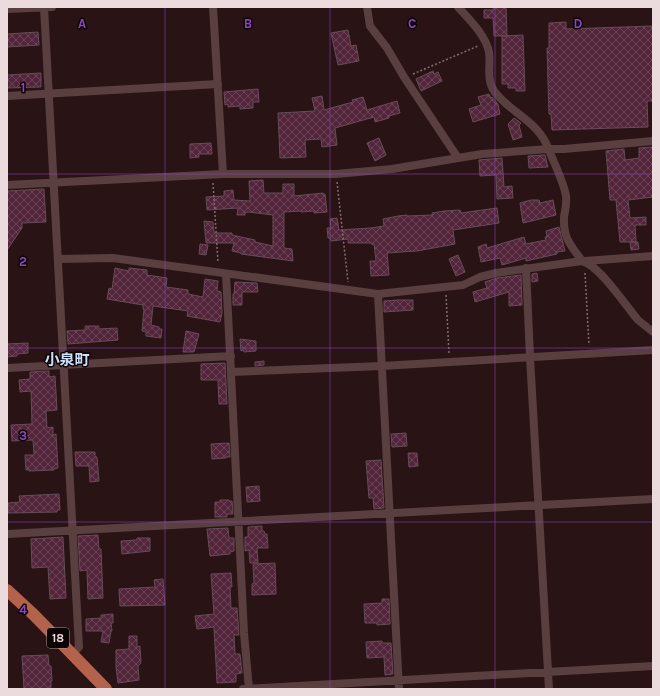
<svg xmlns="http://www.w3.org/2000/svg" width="660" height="696" viewBox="0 0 660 696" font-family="Karla,'Noto Sans JP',sans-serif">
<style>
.building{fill:url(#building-cross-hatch);stroke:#664c57}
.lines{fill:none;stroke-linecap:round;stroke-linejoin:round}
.path{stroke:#826e6f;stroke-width:1.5;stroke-dasharray:2 2;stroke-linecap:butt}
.street{stroke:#5a3f40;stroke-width:8}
.primary{stroke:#b5624c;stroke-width:12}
.grid{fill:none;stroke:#8c46c3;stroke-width:1;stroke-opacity:0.55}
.labels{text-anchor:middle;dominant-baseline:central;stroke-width:3;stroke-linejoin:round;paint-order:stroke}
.shield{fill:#0c0404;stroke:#a99a9b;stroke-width:1}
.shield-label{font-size:12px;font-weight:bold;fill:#ecdbdc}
.quarter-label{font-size:15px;font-weight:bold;fill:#cedff9;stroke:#0c0404}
.grid-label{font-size:13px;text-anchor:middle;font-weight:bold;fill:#8c46c3;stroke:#0c0404;stroke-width:3;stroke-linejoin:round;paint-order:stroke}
</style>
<defs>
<pattern id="building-cross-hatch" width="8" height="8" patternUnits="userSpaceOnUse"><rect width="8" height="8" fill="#53253b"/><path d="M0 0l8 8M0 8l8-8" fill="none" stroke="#6c4457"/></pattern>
</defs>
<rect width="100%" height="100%" fill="#2a1315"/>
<path class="building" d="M 493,7 L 506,7 L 507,36 L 494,36 L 493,18 L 484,18 L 484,10 L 493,10 Z
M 566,22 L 566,29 L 653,26 L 653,101 L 647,101 L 648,127 L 552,130 L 551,114 L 549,114 L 547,48 L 549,48 L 549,23 Z
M 348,30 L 351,46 L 356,45 L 359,61 L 338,65 L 331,33 Z
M 38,32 L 39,45 L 7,47 L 7,34 Z
M 523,35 L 525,91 L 516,91 L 516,88 L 508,88 L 508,84 L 502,84 L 502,36 Z
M 433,71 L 434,74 L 438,72 L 442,81 L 421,91 L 416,79 Z
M 41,73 L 41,87 L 7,88 L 7,75 Z
M 258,89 L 259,102 L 253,102 L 253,108 L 240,109 L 240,106 L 228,107 L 228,104 L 225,105 L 224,92 Z
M 489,94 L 491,98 L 492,97 L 498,104 L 500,114 L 473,122 L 469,109 L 481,105 L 478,97 Z
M 322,96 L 324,110 L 353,102 L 352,100 L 363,97 L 367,110 L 397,101 L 400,113 L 389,116 L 389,118 L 375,122 L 374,117 L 335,128 L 337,145 L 322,147 L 321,139 L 305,140 L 306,157 L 280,158 L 278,113 L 315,111 L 312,98 Z
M 514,118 L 521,123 L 519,125 L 522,137 L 513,140 L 508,124 Z
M 379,138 L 386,155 L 375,161 L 367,143 Z
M 211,143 L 212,154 L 199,154 L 199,157 L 190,158 L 190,144 Z
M 653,147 L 653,197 L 628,200 L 630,218 L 646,217 L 646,225 L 635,225 L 636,242 L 638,242 L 639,249 L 631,250 L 630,242 L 636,242 L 620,242 L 616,200 L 610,200 L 606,151 L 624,149 L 625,160 L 639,158 L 639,148 Z
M 545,155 L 548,167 L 529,168 L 528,156 Z
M 502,158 L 504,187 L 512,186 L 513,198 L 497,199 L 496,175 L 480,176 L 479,160 Z
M 263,180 L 264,193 L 283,193 L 283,184 L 294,184 L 294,196 L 323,193 L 323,194 L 325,194 L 327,212 L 314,213 L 314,211 L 301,212 L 301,211 L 284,212 L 284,248 L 292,249 L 293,261 L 241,254 L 241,253 L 232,251 L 234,243 L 206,243 L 204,221 L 213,222 L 214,233 L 232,233 L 232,235 L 255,240 L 255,242 L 273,246 L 273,215 L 248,212 L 245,213 L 245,215 L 237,215 L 238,208 L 207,210 L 206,197 L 224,196 L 224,191 L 233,190 L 234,200 L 250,201 L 249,181 Z
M 44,189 L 46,222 L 22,223 L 22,228 L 7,250 L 7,191 Z
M 531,200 L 539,200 L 540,203 L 553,200 L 556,215 L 523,223 L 520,203 Z
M 497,208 L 499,223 L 453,230 L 455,244 L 417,251 L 387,253 L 389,275 L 371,276 L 370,261 L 376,261 L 374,244 L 372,245 L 372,243 L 348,243 L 348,239 L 331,241 L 330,238 L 328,238 L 327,228 L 331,228 L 330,219 L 337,218 L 339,230 L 371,228 L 384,226 L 383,219 L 398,216 L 407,215 L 407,216 L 433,215 L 432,213 L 444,211 L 460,210 L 461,213 Z
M 559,227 L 565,251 L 557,252 L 557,254 L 526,261 L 526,258 L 502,265 L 500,258 L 481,262 L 478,247 L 486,244 L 487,248 L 524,237 L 526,244 L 546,240 L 545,237 L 547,237 L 546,231 Z
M 200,244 L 208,245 L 206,255 L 199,254 Z
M 458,255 L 465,272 L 456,276 L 449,259 Z
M 115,268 L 129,271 L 129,268 L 147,270 L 147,275 L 167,278 L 166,287 L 188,290 L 188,294 L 203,297 L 205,279 L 218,281 L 217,291 L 221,292 L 222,313 L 220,322 L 187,316 L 188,311 L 153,306 L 151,325 L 159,327 L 159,329 L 162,329 L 161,338 L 146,336 L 146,332 L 142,331 L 144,309 L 143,309 L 143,305 L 107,299 L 109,288 L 112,289 Z
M 537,273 L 538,281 L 532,282 L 532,274 Z
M 521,275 L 522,305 L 509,306 L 509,292 L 475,302 L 473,292 L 487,288 L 485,282 L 497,278 Z
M 235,282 L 257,283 L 258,292 L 242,292 L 242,305 L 233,305 L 233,294 L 234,294 Z
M 398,300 L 413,300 L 413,310 L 384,312 L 384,301 Z
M 85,326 L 99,326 L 99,329 L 117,328 L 118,340 L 68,344 L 67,331 L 85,330 Z
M 186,331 L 199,334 L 194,352 L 183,352 Z
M 240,339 L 256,341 L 256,351 L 244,352 L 243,350 L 241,351 Z
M 28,343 L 28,353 L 17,354 L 17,356 L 7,357 L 7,344 Z
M 264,361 L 264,365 L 255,366 L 255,362 Z
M 225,363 L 227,404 L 219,404 L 218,380 L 201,380 L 201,364 Z
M 49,371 L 49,377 L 55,376 L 57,410 L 46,411 L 47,428 L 53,427 L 53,435 L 56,434 L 58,468 L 54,469 L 54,470 L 29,471 L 29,470 L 26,470 L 25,455 L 34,455 L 33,440 L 12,441 L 11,425 L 32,424 L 31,391 L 20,392 L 19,380 L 30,379 L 30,372 Z
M 406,433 L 407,446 L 392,447 L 391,434 Z
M 229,443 L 230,457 L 226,457 L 226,458 L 212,459 L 211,444 Z
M 75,452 L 95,452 L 95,457 L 97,457 L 99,481 L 90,482 L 89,466 L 76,466 Z
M 408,453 L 417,453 L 418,466 L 409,467 Z
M 381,460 L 384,508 L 374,509 L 373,498 L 369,498 L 366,461 Z
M 259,486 L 260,501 L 247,502 L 246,487 Z
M 59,494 L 60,510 L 57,510 L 57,512 L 8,513 L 8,503 L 20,502 L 19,496 Z
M 220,500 L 229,500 L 229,501 L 232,501 L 233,514 L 227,514 L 227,517 L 215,517 L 215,502 L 220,502 Z
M 262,526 L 262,531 L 264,531 L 265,534 L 267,534 L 268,548 L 257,548 L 258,563 L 250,563 L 249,550 L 245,551 L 245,537 L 248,537 L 248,527 Z
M 228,528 L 229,538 L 234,538 L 234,551 L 230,552 L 230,554 L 210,556 L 207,529 Z
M 98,535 L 99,549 L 101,549 L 103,598 L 88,599 L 87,570 L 80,571 L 78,536 Z
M 63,537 L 66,598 L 50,599 L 48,567 L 32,568 L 31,539 Z
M 137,538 L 150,538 L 150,551 L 122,554 L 121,541 L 137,540 Z
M 275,563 L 276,594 L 252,595 L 252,584 L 254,583 L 253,564 Z
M 231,573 L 232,587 L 230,587 L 231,608 L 237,608 L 239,635 L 234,635 L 235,654 L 240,654 L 242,673 L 236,674 L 236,682 L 217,683 L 214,627 L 197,629 L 195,616 L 214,614 L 211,574 Z
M 163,579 L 165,605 L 120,606 L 119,589 L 155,587 L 154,580 Z
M 382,599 L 389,599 L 390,624 L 377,625 L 377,623 L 365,623 L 364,604 L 382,603 Z
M 113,614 L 113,623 L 111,623 L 112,631 L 111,631 L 109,643 L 101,642 L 103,631 L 86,631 L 86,619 L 101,618 L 101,615 Z
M 129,636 L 137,636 L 137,647 L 140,646 L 141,663 L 138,666 L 139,680 L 118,683 L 116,667 L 116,650 L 129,649 Z
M 382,641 L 382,643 L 391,643 L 393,674 L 385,675 L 384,657 L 367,658 L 366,642 Z
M 48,655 L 49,666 L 51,666 L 52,681 L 51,681 L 51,689 L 24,689 L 22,656 Z"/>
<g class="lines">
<path class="path" d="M 413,74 L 478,46
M 337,182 L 348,282
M 213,183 L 218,263
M 585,273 L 589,345
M 446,295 L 449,353"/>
<path class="street" d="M 44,7 L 79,647 L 73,654
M 213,7 L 223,174
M 367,7 L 370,26 L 387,48 L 404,77 L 458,158
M 458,7 C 469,19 486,36 489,52 C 491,65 486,79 494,91 C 511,114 538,120 549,150 C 554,163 564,183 566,196 C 567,204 565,210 564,217 C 563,239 571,245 582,261 C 599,265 626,306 638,320 C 643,324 648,328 653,332
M 7,9 L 52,7
M 7,96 L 218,84
M 7,185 L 223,174 L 336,174 L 392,169 L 482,154 L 549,149 L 564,149 L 653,141
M 58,259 L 113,258 L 378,294 L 463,285 L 480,277 L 496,273 L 582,261
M 585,261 L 653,256
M 526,268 L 530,357 L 549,689
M 226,274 L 244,633 L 249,689
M 378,294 L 399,689
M 7,368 L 231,356
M 232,372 L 382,366 L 653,350
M 7,534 L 653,499
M 243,689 L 653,666"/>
<path class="primary" d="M 7,590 L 34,615 L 106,689"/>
</g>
<path class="grid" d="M 165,7 L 165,689M 330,7 L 330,689M 495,7 L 495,689M 7,174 L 653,174M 7,348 L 653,348M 7,522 L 653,522"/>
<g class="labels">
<rect class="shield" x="47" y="628" width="22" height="20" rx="3"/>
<g class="shield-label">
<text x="58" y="638">18</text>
</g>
<g class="quarter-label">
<text x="67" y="360">小泉町</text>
</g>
</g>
<g class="grid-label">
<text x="82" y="28">A</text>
<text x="248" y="28">B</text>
<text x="412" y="28">C</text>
<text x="578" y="28">D</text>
<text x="23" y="92">1</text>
<text x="23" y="266">2</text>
<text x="23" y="440">3</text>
<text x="23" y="614">4</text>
</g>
<rect width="660" height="696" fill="none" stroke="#ecdbdc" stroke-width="16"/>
</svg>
